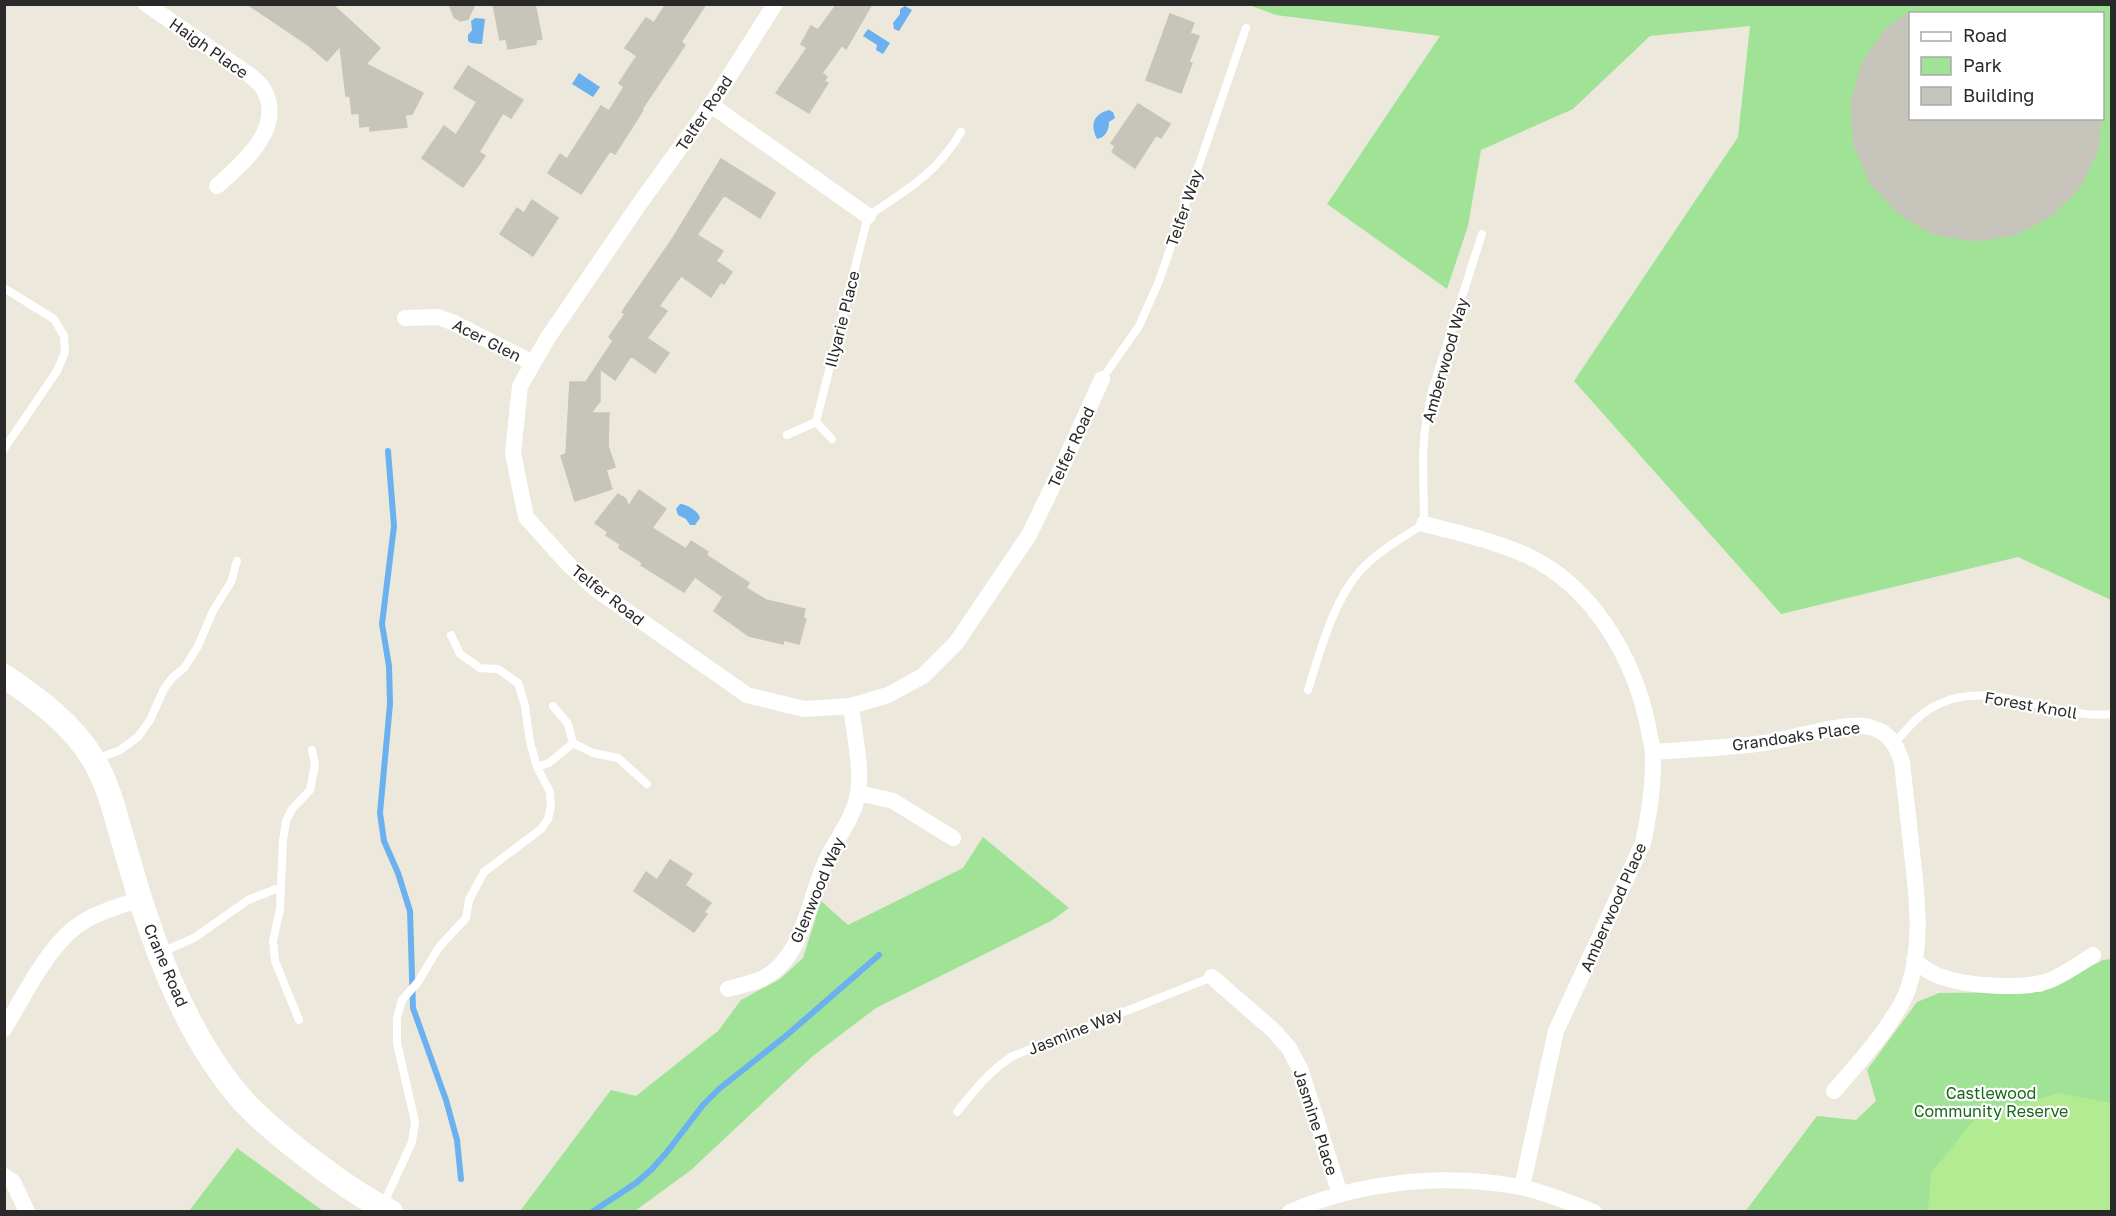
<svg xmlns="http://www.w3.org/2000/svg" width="2116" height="1216" viewBox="0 0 2116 1216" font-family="'Golos Text',sans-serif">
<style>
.green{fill:#a0e397;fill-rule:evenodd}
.pitch{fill:#b2eb92}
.water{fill:#6cb1ef}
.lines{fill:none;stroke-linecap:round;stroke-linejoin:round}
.stream{stroke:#6cb1ef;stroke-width:6}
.building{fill:#c7c5bb;stroke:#c7c5b5;stroke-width:1.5}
.lane{stroke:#fff;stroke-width:8}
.street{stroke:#fff;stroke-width:16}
.secondary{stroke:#fff;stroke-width:24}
.labels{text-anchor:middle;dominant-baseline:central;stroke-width:4.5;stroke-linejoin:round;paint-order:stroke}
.street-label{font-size:16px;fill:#292929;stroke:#fff}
.park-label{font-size:16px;fill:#196719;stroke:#fff}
</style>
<rect width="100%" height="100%" fill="#ece8db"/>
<path class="green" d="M 1249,5 L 2111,5 L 2111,600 L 2018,557 L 1781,614 L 1574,381 L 1738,137 L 1750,26 L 1650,36 L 1573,109 L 1481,150 L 1468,226 L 1447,289 L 1327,204 L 1440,36 L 1276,15 ZM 1910,14 L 2102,14 L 2102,118 L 1910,118 Z
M 983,837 L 1069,908 L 1051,921 L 876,1008 L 814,1055 L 691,1170 L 635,1211 L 520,1211 L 611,1090 L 636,1096 L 718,1031 L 741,1000 L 780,979 L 803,958 L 821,901 L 848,925 L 963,868 Z
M 2111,959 L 2111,1211 L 1745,1212 L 1817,1116 L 1856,1120 L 1876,1101 L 1867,1070 L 1917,1002 L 1939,993 L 2042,992 L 2103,960 Z
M 237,1148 L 323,1211 L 189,1211 Z"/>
<path class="pitch" d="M 2058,1093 L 2111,1103 L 2111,1211 L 1928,1211 L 1931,1173 L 1975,1119 Z"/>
<path class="water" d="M 905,6 L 912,10 L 899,31 L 894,29 L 893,23 L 900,14 L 900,9 Z
M 475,18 L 485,19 L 482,44 L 471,43 L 468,41 L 468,35 L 472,30 L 471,21 Z
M 868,29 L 890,43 L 883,54 L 876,50 L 877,45 L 863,36 Z
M 579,73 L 600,87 L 593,97 L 572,84 Z
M 1109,110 L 1113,112 L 1115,118 L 1109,122 C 1109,130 1105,138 1097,139 C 1090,125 1093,114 1109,110 Z
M 680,504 C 687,504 699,512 700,518 L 695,525 L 690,525 L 686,519 L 678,515 L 676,509 Z"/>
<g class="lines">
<path class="stream" d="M 388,451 L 394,526 L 382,624 L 389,666 L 390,704 L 380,813 L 384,841 L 398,873 L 410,911 L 413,1008 L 446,1100 L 457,1140 L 461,1179
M 592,1212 L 636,1183 L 652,1169 L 667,1152 L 703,1105 L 719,1089 L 787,1035 L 879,955"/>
</g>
<path class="building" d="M 247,4 L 332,4 L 380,48 L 366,64 L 423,93 L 412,114 L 405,115 L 407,127 L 370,131 L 370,126 L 360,127 L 359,113 L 352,114 L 350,96 L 346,96 L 340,46 L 327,61 L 308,45 Z
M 449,4 L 475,4 L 468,19 L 460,21 L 454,17 Z
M 493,4 L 535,4 L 542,39 L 536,40 L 536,44 L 508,49 L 506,39 L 500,40 Z
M 666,4 L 706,4 L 681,42 L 685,45 L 642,109 L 643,110 L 615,154 L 610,151 L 581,194 L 548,173 L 560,154 L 567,159 L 601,106 L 609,111 L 624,87 L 619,83 L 637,56 L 625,48 L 646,18 L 654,23 Z
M 837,4 L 872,4 L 846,49 L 842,45 L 822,73 L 827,77 L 824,81 L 828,83 L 809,113 L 776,93 L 807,48 L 801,44 L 811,26 L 818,30 Z
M 1911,11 L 1911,118 L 2101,118 L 2097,151 L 2080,187 L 2051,216 L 2015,235 L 1974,241 L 1934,234 L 1899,214 L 1870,183 L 1854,145 L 1851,103 L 1862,63 L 1887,28 Z
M 1170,14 L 1194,23 L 1190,33 L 1199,36 L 1189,62 L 1192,63 L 1181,93 L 1146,80 Z
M 468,66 L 523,100 L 511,118 L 503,113 L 479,152 L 485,156 L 463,187 L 422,158 L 444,126 L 456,135 L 477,102 L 454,88 Z
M 1138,104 L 1170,124 L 1161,138 L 1156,135 L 1135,168 L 1112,152 L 1115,146 L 1111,143 Z
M 721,159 L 775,193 L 760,218 L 724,195 L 697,235 L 723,251 L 716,261 L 732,272 L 724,284 L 721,282 L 711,297 L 681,276 L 659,306 L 667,311 L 647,338 L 669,353 L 655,373 L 631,356 L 615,380 L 600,369 L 600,401 L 591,413 L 609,413 L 608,446 L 615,467 L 606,470 L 612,489 L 575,501 L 561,456 L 566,454 L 570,382 L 586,382 L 613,341 L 609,337 L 625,314 L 622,312 L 673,238 Z
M 532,200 L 558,218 L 533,256 L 500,234 L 517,208 L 524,213 Z
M 639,490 L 666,509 L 652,528 L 686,549 L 691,541 L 708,552 L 706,555 L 749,583 L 746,588 L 766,600 L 805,609 L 803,618 L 806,619 L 799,644 L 784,640 L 783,644 L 749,636 L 714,611 L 723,597 L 695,577 L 684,592 L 641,565 L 643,563 L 619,548 L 620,544 L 606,535 L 608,532 L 595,523 L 618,494 L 626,499 L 628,507 Z
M 670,860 L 692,874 L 685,885 L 711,903 L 704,912 L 707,914 L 694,932 L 634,891 L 646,872 L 657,880 Z"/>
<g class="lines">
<path class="lane" d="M 4,288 L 54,319 L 64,336 L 65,352 L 57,371 L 4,449
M 1102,379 L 1139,326 L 1159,281 L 1246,28
M 787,435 L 816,422
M 832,439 L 816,422 L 868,216 C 907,190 937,173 961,132
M 1308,690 C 1320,652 1333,601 1360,571 C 1378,551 1402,538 1424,524 L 1423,454 L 1425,429 L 1432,391 L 1482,234
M 553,706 L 568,724 L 573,743 L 593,753 L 618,758 L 647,784
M 1895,742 C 1905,732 1915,718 1928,710 C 1986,672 2050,721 2112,714
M 94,760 L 120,750 L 138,737 L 150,720 L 164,689 L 172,678 L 185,667 L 198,646 L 213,611 L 231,582 L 237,561
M 537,767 L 549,763 L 573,743
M 160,953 L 194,938 L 248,900 L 281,887
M 299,1020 L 275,961 L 273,941 L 280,909 L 283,840 L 286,821 L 292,809 L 310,790 L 315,765 L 312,750
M 957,1112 C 974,1091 990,1070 1013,1056 L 1212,977
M 383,1205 L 412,1142 L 415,1122 L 397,1043 L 397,1018 L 402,1000 L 418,982 L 439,947 L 466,918 L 469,900 L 484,872 L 541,829 L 548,819 L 551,806 L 550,792 L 537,767 L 530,742 L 525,706 L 518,683 L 498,669 L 480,668 L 460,654 L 451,635"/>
<path class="street" d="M 146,4 L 251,76 C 255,80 262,85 264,90 C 285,128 242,164 217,186
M 775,4 L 711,105 L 640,203 L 547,339 L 520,386 L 513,453 L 526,517 L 567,563 L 597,590 L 747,695 L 804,709 L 851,706 L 888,695 L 923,676 L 956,643 L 1029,535 L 1062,467 L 1102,379
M 711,105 L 868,216
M 405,318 L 438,317 L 452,322 L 533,363
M 1424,524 C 1459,533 1495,541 1528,556 C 1593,587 1634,658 1648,726 C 1649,734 1652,744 1653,752 C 1654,781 1649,815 1643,843 L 1556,1031 L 1522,1187
M 1653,752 C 1690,749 1728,748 1764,743 C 1791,739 1845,721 1869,727 C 1888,731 1896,744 1902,762 C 1905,792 1909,823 1912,853 C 1917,898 1923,942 1909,986 C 1899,1018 1857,1065 1834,1091
M 859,793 L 893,801 L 953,838
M 1914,960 C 1922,967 1932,974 1942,977 C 1968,986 2023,990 2048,981 C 2064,975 2079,964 2093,955
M 1212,977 L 1273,1030 L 1289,1048 L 1301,1071 L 1340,1194
M 728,989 C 738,986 749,984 759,980 C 803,962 808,901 825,863 C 835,840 854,819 858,793 C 862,768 854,732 851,706
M 4,1029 C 26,993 50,939 88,919 C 104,910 123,905 140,899
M 4,1176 L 13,1182 L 27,1212
M 1290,1212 C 1361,1181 1444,1173 1520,1187 C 1545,1192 1570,1203 1594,1212"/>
<path class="secondary" d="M 4,676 C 38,699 72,724 93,759 C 106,780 113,805 119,827 C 129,861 138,895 150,928 C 171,989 201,1054 245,1103 C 267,1126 292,1146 318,1165 C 340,1182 365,1199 391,1212"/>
</g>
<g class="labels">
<g class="street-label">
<text transform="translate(209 48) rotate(35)">Haigh Place</text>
<text transform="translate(704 113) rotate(-56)">Telfer Road</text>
<text transform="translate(1184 208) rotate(-71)">Telfer Way</text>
<text transform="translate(842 319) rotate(-76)">Illyarie Place</text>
<text transform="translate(487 340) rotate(27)">Acer Glen</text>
<text transform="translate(1445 360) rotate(-74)">Amberwood Way</text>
<text transform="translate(1071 447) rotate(-65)">Telfer Road</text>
<text transform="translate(608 595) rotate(38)">Telfer Road</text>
<text transform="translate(2031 705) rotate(10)">Forest Knoll</text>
<text transform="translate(1796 736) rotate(-8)">Grandoaks Place</text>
<text transform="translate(817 890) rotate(-67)">Glenwood Way</text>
<text transform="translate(1613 907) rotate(-66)">Amberwood Place</text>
<text transform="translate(166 965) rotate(67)">Crane Road</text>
<text transform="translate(1075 1031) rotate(-22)">Jasmine Way</text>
<text transform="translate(1316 1122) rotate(72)">Jasmine Place</text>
</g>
<g class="park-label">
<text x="1991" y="1093">Castlewood<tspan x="1991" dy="18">Community Reserve</tspan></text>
</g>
</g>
<rect width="2116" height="1216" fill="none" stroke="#292929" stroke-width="12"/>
<rect x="1909" y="12" width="195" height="108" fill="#ffffff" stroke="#a9a9a9" stroke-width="1.5"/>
<rect x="1921" y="32" width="30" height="9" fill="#ffffff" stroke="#a9a9a9" stroke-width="1.5"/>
<text x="1963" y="42" font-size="18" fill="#292929">Road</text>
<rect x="1921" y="57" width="30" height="18" fill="#a0e397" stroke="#a9a9a9" stroke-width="1.5"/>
<text x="1963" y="72" font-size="18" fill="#292929">Park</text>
<rect x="1921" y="87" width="30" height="18" fill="#c7c5bb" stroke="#a9a9a9" stroke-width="1.5"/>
<text x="1963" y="102" font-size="18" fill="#292929">Building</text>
</svg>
